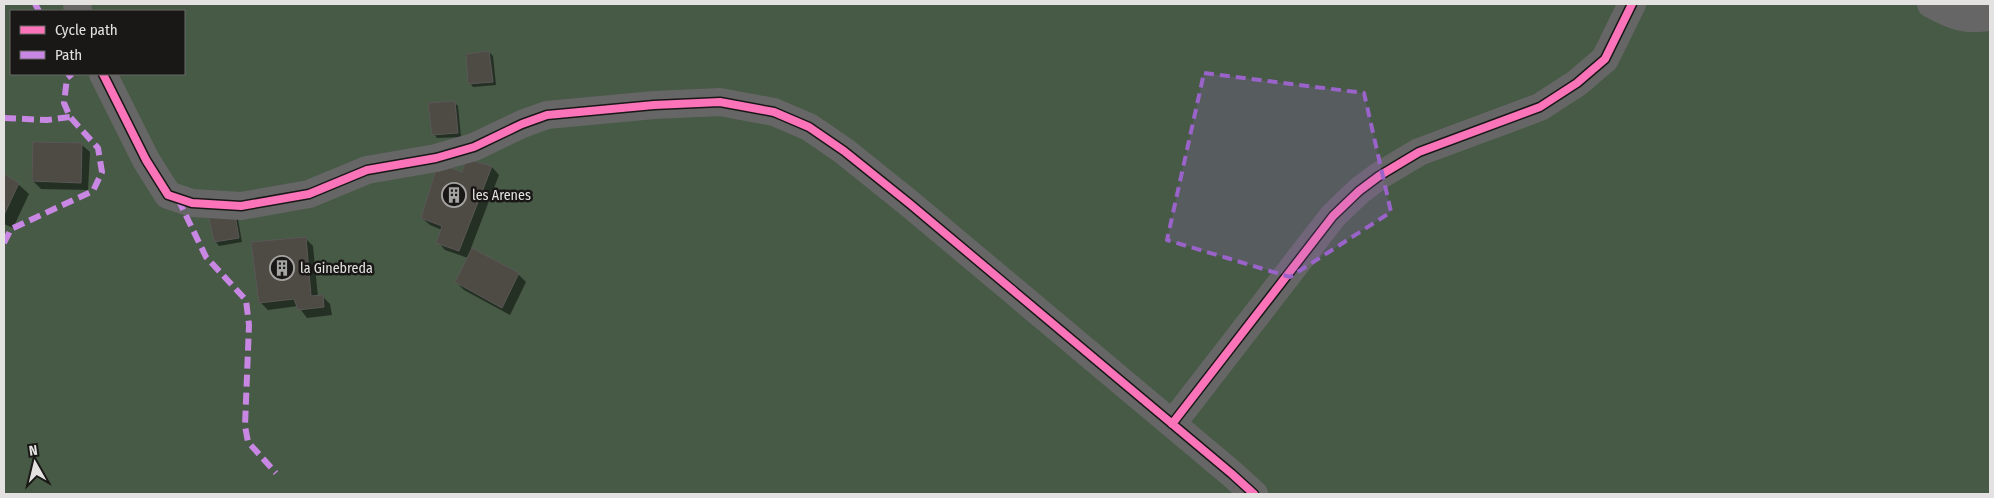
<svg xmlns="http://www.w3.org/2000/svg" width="1994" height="498" viewBox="0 0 1994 498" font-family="'Fira Sans Condensed',sans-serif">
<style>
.green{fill:#465a45;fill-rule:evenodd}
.shadow{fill:#0007}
.building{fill:#4e4a44;stroke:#595857}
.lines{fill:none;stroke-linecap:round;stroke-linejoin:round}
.minor{stroke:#666;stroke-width:28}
.quiet{stroke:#c787e3;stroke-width:6;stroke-dasharray:12 6;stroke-linecap:butt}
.cycleway-casing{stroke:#191817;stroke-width:11}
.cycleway{stroke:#fb73b8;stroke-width:8}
.marked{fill:#9a63c9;fill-opacity:0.2;stroke:#9a63c9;stroke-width:4;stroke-dasharray:10 6;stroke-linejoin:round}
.labels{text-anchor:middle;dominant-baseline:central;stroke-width:5;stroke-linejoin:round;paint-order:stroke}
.poi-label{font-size:14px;fill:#e3e2e0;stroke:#191817;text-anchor:start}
</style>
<rect width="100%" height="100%" fill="#30302f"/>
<path class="green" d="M 4,4 L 1990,4 L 1990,494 L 4,494 ZM 11,11 L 184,11 L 184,74 L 11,74 Z"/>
<path class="shadow" d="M 489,52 L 493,56 L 496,85 L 473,87 L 470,83 Z
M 454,102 L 458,106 L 461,137 L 437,138 L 434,134 Z
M 82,145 L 90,152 L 88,190 L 41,189 L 33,181 Z
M 467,161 L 492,167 L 499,175 L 471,248 L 518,274 L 526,282 L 510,315 L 464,290 L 456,282 L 468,258 L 445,250 L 438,242 L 442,230 L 430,225 L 422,218 L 463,174 Z
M 4,176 L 18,184 L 29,194 L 13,228 L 4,224 Z
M 237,214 L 242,242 L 219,246 L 216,242 Z
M 305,238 L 313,246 L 318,297 L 322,296 L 330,304 L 332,315 L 307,318 L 298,306 L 268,310 L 260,302 Z"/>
<path class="building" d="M 489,51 L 493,82 L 468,84 L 466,54 Z
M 455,101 L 458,133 L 432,135 L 428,103 Z
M 33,142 L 82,143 L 81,183 L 32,181 Z
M 466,159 L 492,166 L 459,251 L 436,243 L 442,226 L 421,218 L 438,163 L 462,172 Z
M 4,174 L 19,183 L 4,215 Z
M 234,209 L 239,238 L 214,242 L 208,213 Z
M 306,237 L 311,296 L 323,295 L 324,307 L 298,310 L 294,299 L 259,303 L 251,242 Z
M 472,248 L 519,273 L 502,308 L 455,282 Z"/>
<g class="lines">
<path class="minor" d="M 77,4 L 78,11
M 1931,4 C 1953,16 1965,21 1990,17
M 103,74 L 146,160 L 168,195 L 192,203 L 241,206 L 309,194 L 367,170 L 436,158 L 474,147 L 522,124 L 547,115 L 654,105 L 720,102 L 774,112 L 809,127 L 844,151 L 910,204 L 1232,474 L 1254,494
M 1172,424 L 1333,216 L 1359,191 L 1379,176 L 1419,152 L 1540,107 L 1577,83 L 1605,59 L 1632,4"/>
<path class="quiet" d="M 35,4 L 39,11
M 4,118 L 47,120 L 70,117
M 178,199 L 206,257 L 246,300 L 249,325 L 245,426 L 248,442 L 276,473
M 4,243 L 11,229 L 93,191 L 102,172 L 98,148 L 70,117 L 64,103 L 67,78 L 72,74"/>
<defs>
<path id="cycleway" d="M 103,74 L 146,160 L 168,195 L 192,203 L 241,206 L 309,194 L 367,170 L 436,158 L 474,147 L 522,124 L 547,115 L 654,105 L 720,102 L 774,112 L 809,127 L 844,151 L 910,204 L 1232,474 L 1254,494
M 1172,424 L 1333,216 L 1359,191 L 1379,176 L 1419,152 L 1540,107 L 1577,83 L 1605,59 L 1632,4"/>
</defs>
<use href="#cycleway" class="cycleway-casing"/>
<use href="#cycleway" class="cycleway"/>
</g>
<path class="marked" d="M 1204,73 L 1364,93 L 1391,212 L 1290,277 L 1167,240 Z"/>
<defs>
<symbol id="building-ring" viewBox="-11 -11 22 22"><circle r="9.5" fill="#191817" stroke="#a4a4a2" stroke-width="1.5"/><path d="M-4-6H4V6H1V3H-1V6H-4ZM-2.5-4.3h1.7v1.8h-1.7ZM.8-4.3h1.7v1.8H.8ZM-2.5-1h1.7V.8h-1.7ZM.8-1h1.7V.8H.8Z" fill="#a4a4a2"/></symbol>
</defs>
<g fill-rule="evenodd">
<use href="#building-ring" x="440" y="181" width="28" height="28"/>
<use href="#building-ring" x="268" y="254" width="28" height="28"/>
</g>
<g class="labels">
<g class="poi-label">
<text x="472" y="195">les Arenes</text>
<text x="300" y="268">la Ginebreda</text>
</g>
</g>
<rect width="1994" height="498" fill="none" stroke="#e3e2e0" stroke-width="10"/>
<rect x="10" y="10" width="175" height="65" fill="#191817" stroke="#6a6967"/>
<rect x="20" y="26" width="25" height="8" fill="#fb73b8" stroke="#6a6967"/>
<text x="55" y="35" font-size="15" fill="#e3e2e0">Cycle path</text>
<rect x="20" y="51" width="25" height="8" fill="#c787e3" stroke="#6a6967"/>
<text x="55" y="60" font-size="15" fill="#e3e2e0">Path</text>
<g transform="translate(35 463) rotate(352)" stroke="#191817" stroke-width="4" paint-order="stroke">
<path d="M0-4L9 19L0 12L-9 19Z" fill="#e3e2e0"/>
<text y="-8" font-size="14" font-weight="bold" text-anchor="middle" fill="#e3e2e0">N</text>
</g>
</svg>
